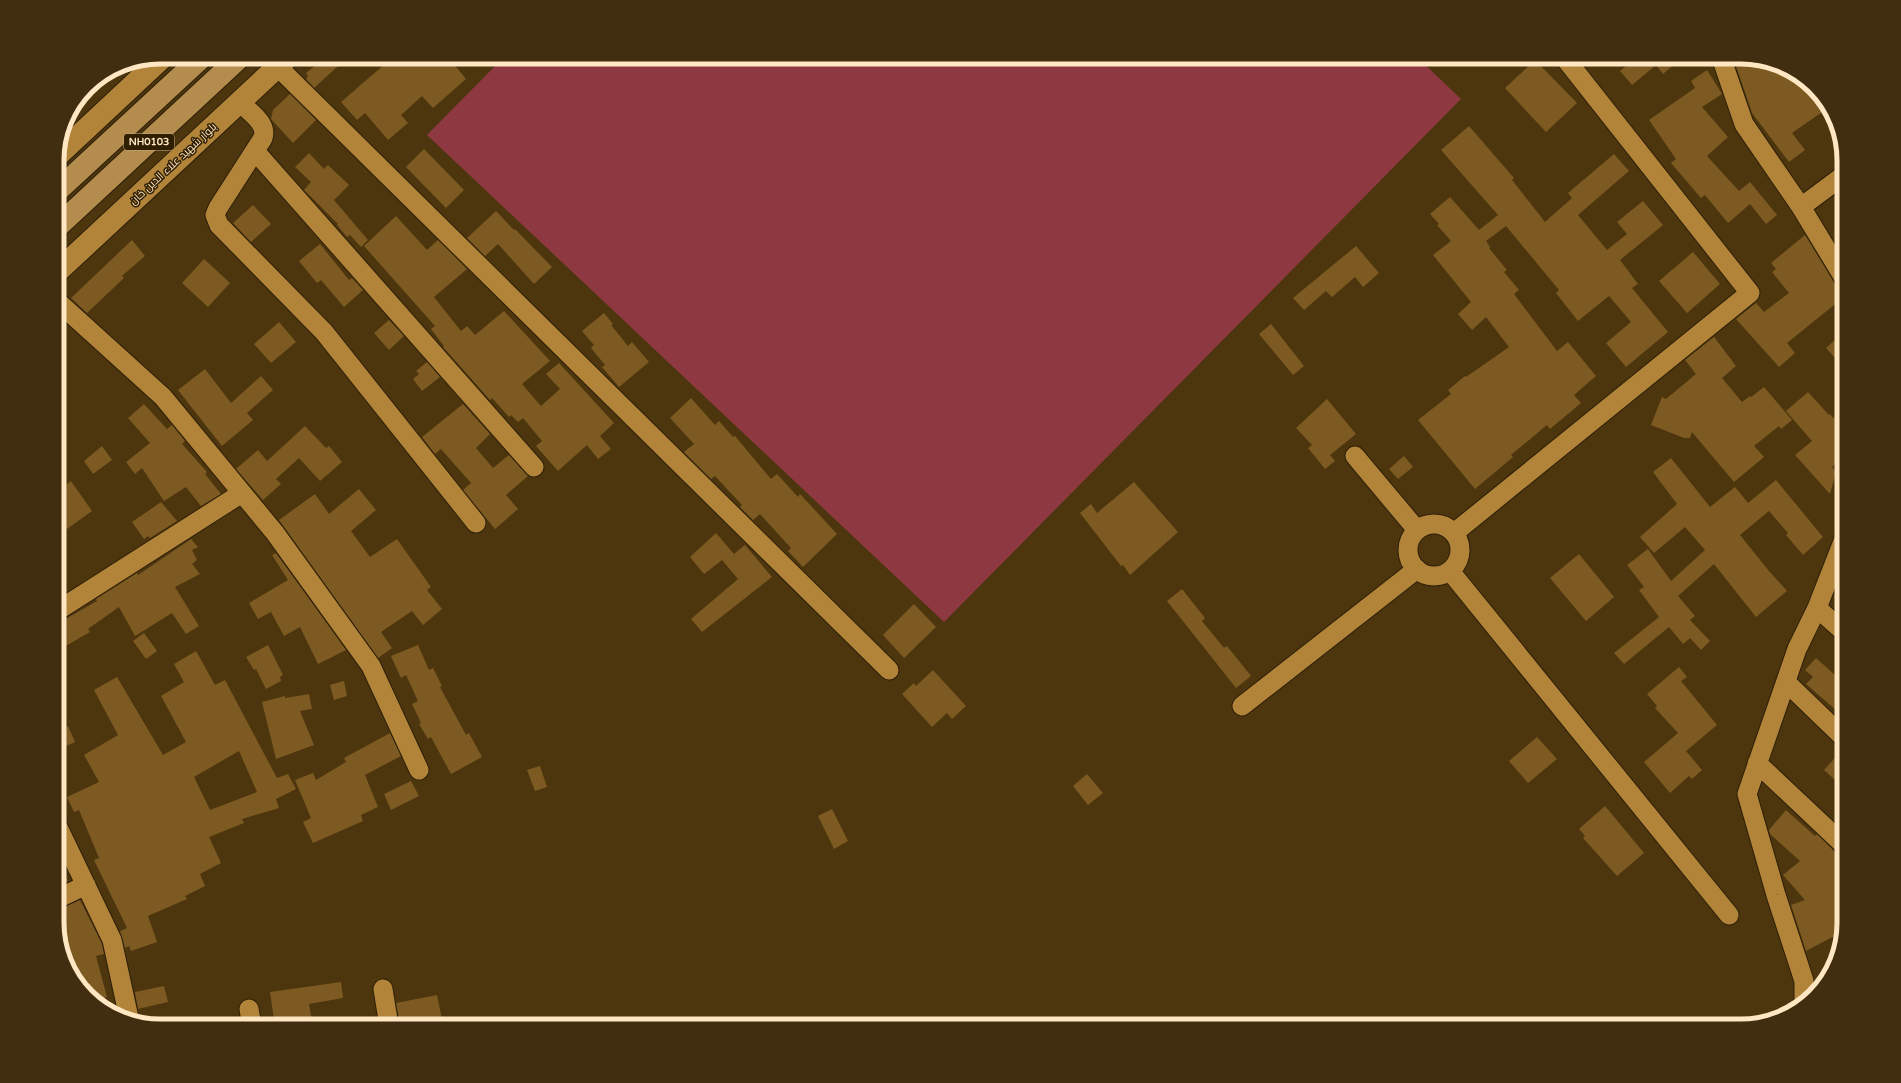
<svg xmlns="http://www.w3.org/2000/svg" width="1901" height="1083" viewBox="0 0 1901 1083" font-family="'Varela Round',Cairo,sans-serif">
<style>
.green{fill:#8e3941}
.building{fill:#7c5a21;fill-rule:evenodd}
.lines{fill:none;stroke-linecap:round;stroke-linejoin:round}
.minor-casing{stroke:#2d1f08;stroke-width:21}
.tertiary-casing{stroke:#2d1f08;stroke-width:24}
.trunk-casing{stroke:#2d1f08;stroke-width:24}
.minor{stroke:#b1843a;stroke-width:19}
.tertiary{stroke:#b1843a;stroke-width:22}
.trunk{stroke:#b48c4d;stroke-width:22}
.labels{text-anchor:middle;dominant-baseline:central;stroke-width:3;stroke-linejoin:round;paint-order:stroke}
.shield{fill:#301e00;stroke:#c1ab88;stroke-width:1}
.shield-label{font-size:10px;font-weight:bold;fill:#ffe7c3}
.street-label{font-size:11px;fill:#ffe7c3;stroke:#301e00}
.rim{fill:none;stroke:#ffe7c3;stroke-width:5}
</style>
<rect width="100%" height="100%" fill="#4d360e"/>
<path class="green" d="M 504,57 L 1417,57 L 1461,99 L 944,622 L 427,135 Z"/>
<path class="building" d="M 326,57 L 348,57 L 314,88 L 306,79 L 308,76 L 306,73 Z
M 393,57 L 448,57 L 466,79 L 433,108 L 422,96 L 401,115 L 408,123 L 388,140 L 365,113 L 357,120 L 341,102 Z
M 1637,57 L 1683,57 L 1663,74 L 1656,65 L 1632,85 L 1620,71 Z
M 1733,57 L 1742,57 L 1793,71 L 1827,103 L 1828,108 L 1792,133 L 1805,150 L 1789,162 L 1752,113 Z
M 1535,60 L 1577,103 L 1546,132 L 1505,88 Z
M 1707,70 L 1722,94 L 1702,107 L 1728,137 L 1707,156 L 1739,191 L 1750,182 L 1777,215 L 1766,224 L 1750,204 L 1728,223 L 1705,195 L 1701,198 L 1671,163 L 1676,159 L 1649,120 L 1695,88 L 1691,81 Z
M 290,94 L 316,120 L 293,143 L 271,119 L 273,110 Z
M 1469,126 L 1514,178 L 1512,180 L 1545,222 L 1572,198 L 1568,193 L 1614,154 L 1629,171 L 1578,215 L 1607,250 L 1627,234 L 1617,222 L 1643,201 L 1663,225 L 1620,260 L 1638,284 L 1632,288 L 1668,332 L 1626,367 L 1606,343 L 1631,322 L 1609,296 L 1578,321 L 1556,293 L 1559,290 L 1506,226 L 1486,241 L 1490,247 L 1489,248 L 1507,270 L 1504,272 L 1519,290 L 1514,294 L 1557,351 L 1568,342 L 1596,376 L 1574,395 L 1581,403 L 1550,429 L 1547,425 L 1511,455 L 1513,457 L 1475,489 L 1418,420 L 1451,394 L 1448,390 L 1465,376 L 1466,377 L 1509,347 L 1486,317 L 1472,330 L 1458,314 L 1471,302 L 1433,255 L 1451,241 L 1437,225 L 1439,224 L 1430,214 L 1450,197 L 1479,230 L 1498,215 L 1441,150 Z
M 424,149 L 464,190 L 446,208 L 406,167 Z
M 309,153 L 324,169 L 328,165 L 349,185 L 334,200 L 368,240 L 361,247 L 350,235 L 347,237 L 337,225 L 338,224 L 304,190 L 311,182 L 295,167 Z
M 253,205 L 271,224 L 251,242 L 233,223 Z
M 496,211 L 514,230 L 515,229 L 552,267 L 534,284 L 498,244 L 485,256 L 467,238 Z
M 396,216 L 427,250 L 438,240 L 467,269 L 434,297 L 461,331 L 467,326 L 475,335 L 504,311 L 550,361 L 522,384 L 541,406 L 560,389 L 546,374 L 559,363 L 614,423 L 600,436 L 611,449 L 598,459 L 587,445 L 558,471 L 536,446 L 542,441 L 523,418 L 518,422 L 511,415 L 509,417 L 492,398 L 490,400 L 443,347 L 444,346 L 431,329 L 435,326 L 364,246 Z
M 1805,235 L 1835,284 L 1842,288 L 1844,297 L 1787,343 L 1795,353 L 1779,367 L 1736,319 L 1756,303 L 1764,312 L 1789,293 L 1772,272 L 1776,269 L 1771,263 Z
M 132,240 L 145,256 L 122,276 L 124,278 L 87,313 L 71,298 Z
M 320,244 L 349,280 L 352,278 L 363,290 L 344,307 L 321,280 L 317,283 L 299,261 Z
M 1356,246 L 1379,273 L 1363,287 L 1355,277 L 1332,297 L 1326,291 L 1304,310 L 1293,298 Z
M 1693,252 L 1720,284 L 1687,313 L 1659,281 Z
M 204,259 L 230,283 L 208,307 L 182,283 Z
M 604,313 L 613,324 L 611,325 L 628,346 L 632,342 L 649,362 L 619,387 L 602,367 L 605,365 L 591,348 L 594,345 L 582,331 Z
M 389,320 L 404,336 L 389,350 L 374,333 Z
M 279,322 L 296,342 L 271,363 L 254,344 Z
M 1271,324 L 1304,366 L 1293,375 L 1259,334 Z
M 1844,332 L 1844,368 L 1826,348 Z
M 1714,337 L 1736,366 L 1722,378 L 1742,402 L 1750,396 L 1751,397 L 1764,387 L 1792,420 L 1781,429 L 1779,426 L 1754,446 L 1764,457 L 1734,482 L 1692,432 L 1690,438 L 1684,438 L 1651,425 L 1662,397 L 1666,399 L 1696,374 L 1685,360 Z
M 427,362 L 440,377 L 422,391 L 413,379 L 419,374 L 416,371 Z
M 205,369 L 231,403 L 261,376 L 273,390 L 247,413 L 253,420 L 222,446 L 178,390 Z
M 1808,392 L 1829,415 L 1830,414 L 1833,418 L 1844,409 L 1844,456 L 1832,467 L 1836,472 L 1830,494 L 1795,455 L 1812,441 L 1786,411 Z
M 691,398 L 715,425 L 719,421 L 733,437 L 735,436 L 771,479 L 777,474 L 798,497 L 800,494 L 837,534 L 803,567 L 788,551 L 791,548 L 760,514 L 753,520 L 740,507 L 742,505 L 715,476 L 711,479 L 684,452 L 694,444 L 670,418 Z
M 1327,399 L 1356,434 L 1330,455 L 1335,461 L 1325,469 L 1308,448 L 1312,445 L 1296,428 Z
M 144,404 L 167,429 L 172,425 L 185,441 L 182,444 L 207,472 L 205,474 L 221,494 L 201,506 L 186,487 L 164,501 L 142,468 L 135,474 L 126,462 L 150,443 L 128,418 Z
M 463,404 L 490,434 L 476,448 L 493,468 L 509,455 L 528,476 L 506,495 L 518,509 L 495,529 L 463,490 L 471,483 L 441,449 L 435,454 L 422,437 Z
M 305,426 L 326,448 L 329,446 L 342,462 L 320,481 L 299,458 L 276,479 L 281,484 L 263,500 L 236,469 L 258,450 L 267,461 Z
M 102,446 L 112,460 L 93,474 L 84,461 Z
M 1404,456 L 1413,467 L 1398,479 L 1389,469 Z
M 1671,458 L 1710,507 L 1735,487 L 1748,503 L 1776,480 L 1823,537 L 1803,555 L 1786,535 L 1788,533 L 1769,511 L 1740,535 L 1769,571 L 1787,591 L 1756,617 L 1714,564 L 1678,596 L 1695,616 L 1690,620 L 1710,641 L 1701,650 L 1690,638 L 1683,644 L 1669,627 L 1624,664 L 1614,653 L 1659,617 L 1639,590 L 1644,587 L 1627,565 L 1648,549 L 1671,581 L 1705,550 L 1685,527 L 1654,553 L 1640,537 L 1677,504 L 1653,472 Z
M 71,481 L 92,511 L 67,529 L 57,517 L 57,491 Z
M 1134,482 L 1178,532 L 1130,575 L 1123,565 L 1121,566 L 1080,513 L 1091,504 L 1097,513 Z
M 359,489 L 376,510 L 351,531 L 370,557 L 397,539 L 431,587 L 427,590 L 442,609 L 423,625 L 412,611 L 381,632 L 392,648 L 378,658 L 279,520 L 315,494 L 329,514 Z
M 161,502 L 177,521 L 150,538 L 148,536 L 144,539 L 132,522 Z
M 716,533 L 734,554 L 745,545 L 772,577 L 702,632 L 691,619 L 738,579 L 722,560 L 704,574 L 690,557 Z
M 191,539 L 198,547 L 192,550 L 197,560 L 192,564 L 200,574 L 175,587 L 199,626 L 186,634 L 172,613 L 135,636 L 119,607 L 88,629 L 90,632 L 57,651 L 57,624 L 97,601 L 96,599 L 137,573 L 138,575 Z
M 276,553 L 346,650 L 318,664 L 300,627 L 284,636 L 271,612 L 258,619 L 249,603 L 288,580 L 272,555 Z
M 1579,554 L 1614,597 L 1586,621 L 1550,578 Z
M 1182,589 L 1205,618 L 1202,621 L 1224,648 L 1227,646 L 1251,676 L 1236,688 L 1167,601 Z
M 914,604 L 936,627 L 904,658 L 883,635 Z
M 144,633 L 157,651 L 146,659 L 133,641 Z
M 268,645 L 283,675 L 280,677 L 281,681 L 266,689 L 256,669 L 254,670 L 246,657 Z
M 418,645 L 429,670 L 433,668 L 442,686 L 440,687 L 466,735 L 469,733 L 482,757 L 451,774 L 431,737 L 428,739 L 419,724 L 421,723 L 412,704 L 418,701 L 406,675 L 401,678 L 391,656 Z
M 196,651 L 215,685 L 225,680 L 277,778 L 288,774 L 296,789 L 276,799 L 279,808 L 242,819 L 244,823 L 209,837 L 221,863 L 200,874 L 205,886 L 185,896 L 187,899 L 148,916 L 157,942 L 131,951 L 129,946 L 125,948 L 120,931 L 127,928 L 94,860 L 99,858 L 79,810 L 74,812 L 67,797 L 99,782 L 84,755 L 118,735 L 94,690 L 117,677 L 163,755 L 186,742 L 161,696 L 184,682 L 174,664 ZM 239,751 L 257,792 L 210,810 L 194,777 Z
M 1816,658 L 1844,683 L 1844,717 L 1806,684 L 1813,677 L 1805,670 Z
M 1679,667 L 1687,677 L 1681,681 L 1717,725 L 1686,751 L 1702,770 L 1692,779 L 1689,776 L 1670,793 L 1644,762 L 1678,733 L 1655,708 L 1657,706 L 1647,694 Z
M 933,670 L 966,706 L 952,719 L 947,713 L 932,727 L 902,694 L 914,683 L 916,686 Z
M 344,681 L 347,696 L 334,700 L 330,685 Z
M 309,694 L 312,709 L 300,711 L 314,745 L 276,759 L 262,702 L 285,696 L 285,698 Z
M 68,726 L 75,742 L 57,750 L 57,731 Z
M 390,733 L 401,756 L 365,775 L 378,807 L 361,815 L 363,821 L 313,843 L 303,822 L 311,818 L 295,780 L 313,773 L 316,780 L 346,762 L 344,758 Z
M 1537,737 L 1557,759 L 1528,783 L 1509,761 Z
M 1843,749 L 1844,749 L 1844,788 L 1824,770 Z
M 540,766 L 547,787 L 535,791 L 527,770 Z
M 1087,774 L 1103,793 L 1088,805 L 1073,786 Z
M 411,781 L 419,796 L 391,810 L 384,794 Z
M 1605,806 L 1644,853 L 1617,876 L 1583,838 L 1585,836 L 1579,829 Z
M 832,809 L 848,841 L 834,849 L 818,816 Z
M 1786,810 L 1815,836 L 1817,834 L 1836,853 L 1844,856 L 1844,904 L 1839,909 L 1844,915 L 1842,932 L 1806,951 L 1791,905 L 1805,900 L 1783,875 L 1800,861 L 1770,834 L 1769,830 Z
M 57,857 L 68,881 L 57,887 Z
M 80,900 L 102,944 L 104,954 L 96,956 L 107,997 L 96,1000 L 74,980 L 57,930 L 57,910 Z
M 341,982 L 343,998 L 309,1004 L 313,1026 L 275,1026 L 270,992 Z
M 164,986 L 168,1002 L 138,1009 L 135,992 Z
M 437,995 L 443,1024 L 405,1026 L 404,1017 L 399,1018 L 396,1003 Z"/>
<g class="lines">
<defs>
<path id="minor" d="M 1721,57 L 1744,124 L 1801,207 L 1844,278
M 278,67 L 889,670
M 240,102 C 249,112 268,123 263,138 L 218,208 L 215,215 L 219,225 L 324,332 L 476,523
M 255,151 L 534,467
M 1801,207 L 1844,175
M 57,301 L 163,397 L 275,533 L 371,666 L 419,770
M 1355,456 L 1417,530
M1408 550a26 26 0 1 1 52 0a26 26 0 1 1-52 0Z
M 1454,533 L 1750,293 L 1564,57
M 1450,571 L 1729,915
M 1817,608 L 1844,632
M 57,611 L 242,493
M 1786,682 L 1844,738
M 1242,706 L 1417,569
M 1757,763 L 1844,845
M 57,825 L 112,940 L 129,1018
M 57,899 L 86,885
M 383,989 L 389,1026
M 1804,1001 L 1804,981 L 1776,895 L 1747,794 L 1797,649 L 1817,608 L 1844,539
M 249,1009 L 252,1026"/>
<path id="tertiary" d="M 57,156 L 163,57
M 57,272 L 288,57"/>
<path id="trunk" d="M 57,191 L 202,57
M 57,227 L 240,57"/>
</defs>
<use href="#minor" class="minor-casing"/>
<use href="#tertiary" class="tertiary-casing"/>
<use href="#trunk" class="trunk-casing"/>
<use href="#minor" class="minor"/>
<use href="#tertiary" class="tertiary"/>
<use href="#trunk" class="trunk"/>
</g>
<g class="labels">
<rect class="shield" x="124" y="134" width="50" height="16" rx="3"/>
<g class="shield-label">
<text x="149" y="142">NH0103</text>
</g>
<g class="street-label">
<text transform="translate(173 164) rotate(-43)">بلوار شهید علاء الدین خان</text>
</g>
</g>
<path d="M0 0H1901V1083H0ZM160 64H1741A96 96 0 0 1 1837 160V923A96 96 0 0 1 1741 1019H160A96 96 0 0 1 64 923V160A96 96 0 0 1 160 64Z" fill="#412e10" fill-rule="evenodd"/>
<path class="rim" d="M160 64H1741A96 96 0 0 1 1837 160V923A96 96 0 0 1 1741 1019H160A96 96 0 0 1 64 923V160A96 96 0 0 1 160 64Z"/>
</svg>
